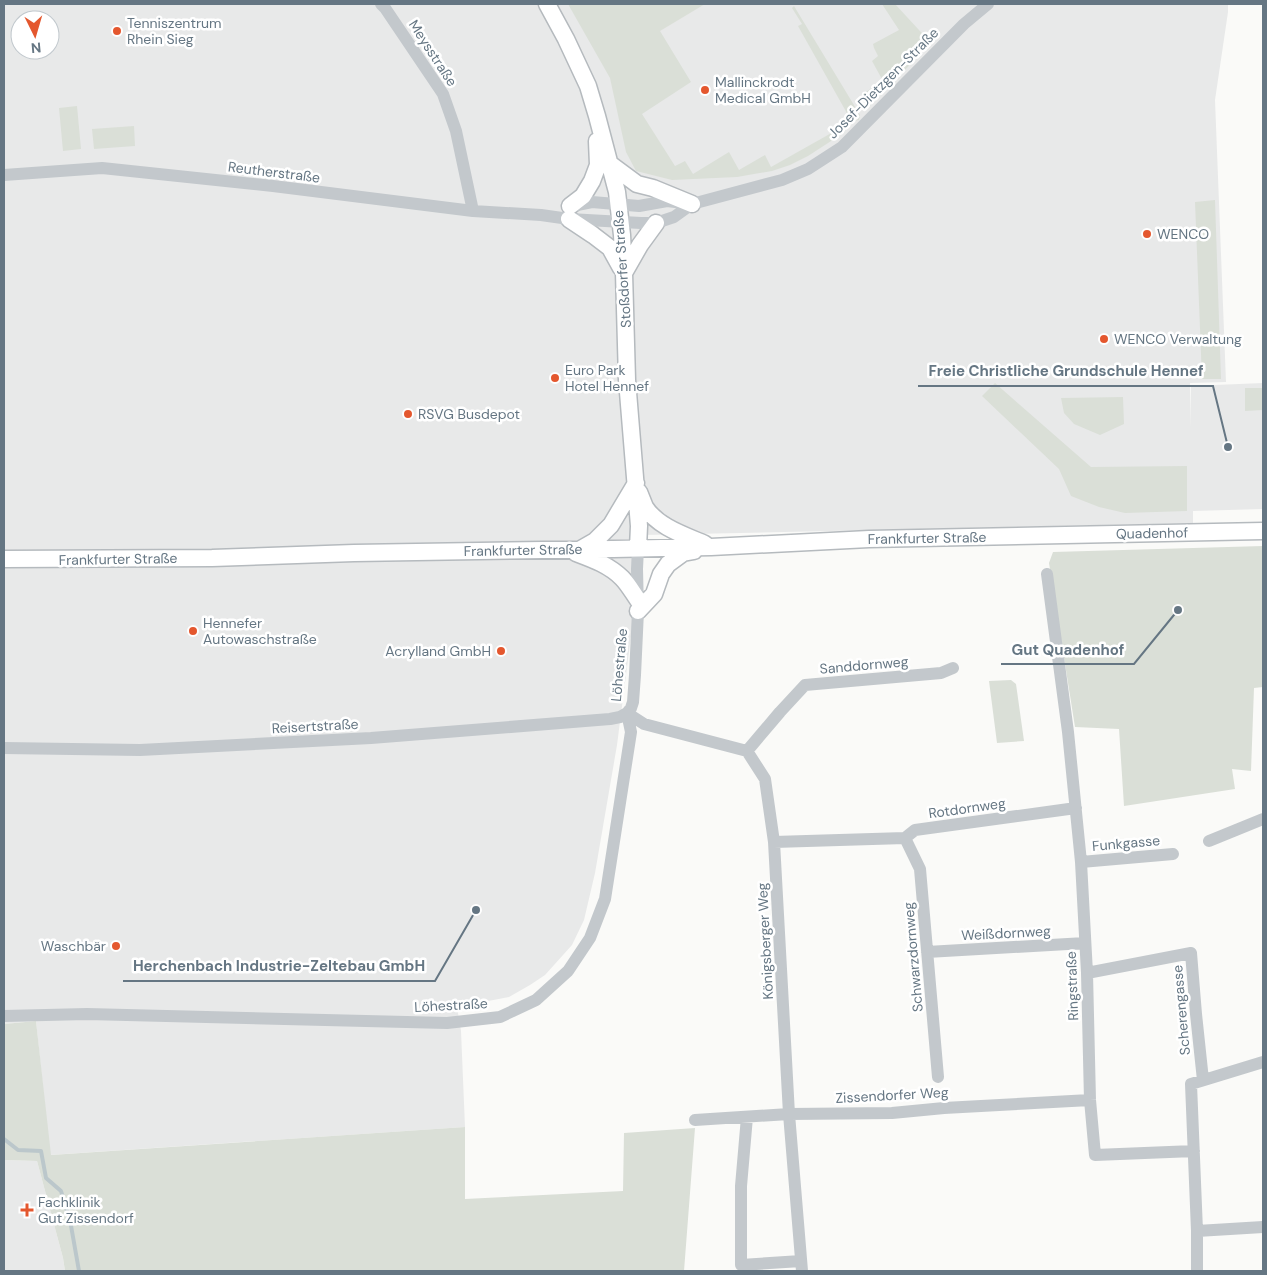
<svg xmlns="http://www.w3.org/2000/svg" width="1267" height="1275" viewBox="0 0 1267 1275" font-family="'DM Sans',sans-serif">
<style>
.built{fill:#e8e9e9;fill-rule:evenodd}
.green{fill:#dadfd7}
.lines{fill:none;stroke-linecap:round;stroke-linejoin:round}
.stream{stroke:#bbc7cb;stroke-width:4}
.major-casing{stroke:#b5babe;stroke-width:19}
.minor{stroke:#c3c8cc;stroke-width:12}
.major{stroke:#fff;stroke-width:16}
.poi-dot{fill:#e4572e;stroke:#fff;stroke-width:2}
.labels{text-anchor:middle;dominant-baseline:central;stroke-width:5;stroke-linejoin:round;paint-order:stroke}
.poi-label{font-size:14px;fill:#657683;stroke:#fff;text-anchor:start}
.street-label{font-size:14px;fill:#657683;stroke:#fff}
.leader{fill:none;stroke:#657683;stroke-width:2}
.callout-dot{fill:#657683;stroke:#fff;stroke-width:2}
.callout-label{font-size:15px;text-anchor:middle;font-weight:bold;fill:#657683;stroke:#fff;stroke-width:5;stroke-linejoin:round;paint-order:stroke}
</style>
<rect width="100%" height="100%" fill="#fafaf8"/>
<path class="built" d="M 4,4 L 1228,4 L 1228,12 L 1215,100 L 1226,382 L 1190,383 L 1191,428 L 1191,386 L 1263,383 L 1263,509 L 1193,511 L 1193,523 L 644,535 L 617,745 L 595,873 L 584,920 L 572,945 L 545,975 L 530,985 L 509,997 L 457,1007 L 461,1031 L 465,1127 L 50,1155 L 36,1021 L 4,1024 ZM 20,20 L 50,20 L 50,50 L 20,50 Z
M 4,1160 L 37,1161 L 63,1258 L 65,1271 L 4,1271 Z"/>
<path class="green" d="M 568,4 L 705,4 L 660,31 L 691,82 L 642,114 L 675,166 L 685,161 L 693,174 L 729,152 L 739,170 L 765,155 L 771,167 L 835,131 L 838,123 L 842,124 L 845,132 L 808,156 L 790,165 L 772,171 L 737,177 L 672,180 L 636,171 L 626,152 L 610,78 Z
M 882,4 L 895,4 L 931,43 L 870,106 L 861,95 L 883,81 L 872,61 L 878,56 L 874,48 L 873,44 L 899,30 Z
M 794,6 L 860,115 L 859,120 L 853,121 L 848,115 L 798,26 L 802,24 L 792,8 Z
M 77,106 L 81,149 L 63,151 L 59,108 Z
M 134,126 L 135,146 L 94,149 L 92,129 Z
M 1215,200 L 1221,379 L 1202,379 L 1195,202 Z
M 995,383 L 1091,467 L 1187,466 L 1187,511 L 1125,513 L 1099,507 L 1071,496 L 1059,469 L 982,396 Z
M 1245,388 L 1263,388 L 1263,410 L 1245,411 Z
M 1123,397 L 1124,424 L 1100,435 L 1074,424 L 1064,413 L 1061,398 Z
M 1263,546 L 1263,687 L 1254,688 L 1251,771 L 1232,769 L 1235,789 L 1124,806 L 1119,729 L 1075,727 L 1049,563 L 1053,552 Z
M 1011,680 L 1016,684 L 1024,741 L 997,743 L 989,681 Z
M 36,1021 L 51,1155 L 465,1127 L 465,1199 L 623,1191 L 624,1133 L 695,1128 L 684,1271 L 65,1271 L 63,1258 L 37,1161 L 4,1160 L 4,1024 Z"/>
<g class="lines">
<path class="stream" d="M 4,1139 L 18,1150 L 41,1151 L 46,1178 L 61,1191 L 70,1220 L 79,1271"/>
<defs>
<path id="major" d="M 547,4 L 566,39 L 588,86 L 597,116 L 617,192 L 622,235 L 624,273 L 627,380 L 639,526 L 638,548
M 610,164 L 637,184 L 653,188 L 692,204
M 570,206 L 583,196 L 592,181 L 598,165 L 597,141
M 569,219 L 593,235 L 610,248 L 621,268
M 624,273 L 640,245 L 656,223
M 639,492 C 641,497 643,502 645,507 C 658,527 684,535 705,544
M 581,549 L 595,541 L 611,525 L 636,483
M 576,553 C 592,559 609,565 622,578 C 628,584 633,593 638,600
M 4,559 L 212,558 L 354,553 L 613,549 L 711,547 L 869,539 L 1263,531
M 638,611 L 654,594 L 661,574 L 668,564 L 683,553 L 694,551"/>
</defs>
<use href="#major" class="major-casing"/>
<path class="minor" d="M 381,4 L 385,8 L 443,94 L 456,131 L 473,211
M 4,175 L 102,168 L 273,186 L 473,211 L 541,215 L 569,219 L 641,223 L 656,223 L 674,217 L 692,204
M 572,206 L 592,202 L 639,206 L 667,201 L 692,204 L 782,180 L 808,169 L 842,147 L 964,24 L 988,4
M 1047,574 L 1068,732 L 1081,862 L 1087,973 L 1090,1100 L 1095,1155 L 1194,1151
M 4,748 L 140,750 L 371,738 L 610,719 L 620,717 L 627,713 L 644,724 L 747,751 L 765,779 L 774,842 L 789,1114 L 802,1271
M 747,751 L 780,712 L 805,685 L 941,673 L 953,668
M 905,838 L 920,869 L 938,1077
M 1209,841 L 1263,819
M 774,842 L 905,838 L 915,830 L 1076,808
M 1081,862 L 1173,854
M 927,952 L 1085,943
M 1087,973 L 1191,953 L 1196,1014 L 1203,1080
M 4,1016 L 87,1014 L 447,1023 L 500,1017 L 536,1000 L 568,971 L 590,938 L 605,899 L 631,732 L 627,713 L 631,708 L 633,702 L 635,675 L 638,611 L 637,569 L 638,548
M 747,1117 L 741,1186 L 741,1265 L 801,1261
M 695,1120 L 789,1114 L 892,1113 L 944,1108 L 1090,1100
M 1197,1231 L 1263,1227
M 1197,1271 L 1197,1231 L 1191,1084 L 1263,1062"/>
<use href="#major" class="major"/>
</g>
<g class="poi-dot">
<circle cx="117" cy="31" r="5"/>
<circle cx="705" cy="90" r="5"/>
<circle cx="1147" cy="234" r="5"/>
<circle cx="1104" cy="339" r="5"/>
<circle cx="555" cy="378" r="5"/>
<circle cx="408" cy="414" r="5"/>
<circle cx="193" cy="631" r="5"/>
<circle cx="501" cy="651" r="5"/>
<circle cx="116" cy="946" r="5"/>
<path d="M24.5 1202.5h5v5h5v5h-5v5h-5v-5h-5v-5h5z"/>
</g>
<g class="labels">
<g class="poi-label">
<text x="127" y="23">Tenniszentrum<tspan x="127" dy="16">Rhein Sieg</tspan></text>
<text x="715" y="82">Mallinckrodt<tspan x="715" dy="16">Medical GmbH</tspan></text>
<text x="1157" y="234">WENCO</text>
<text x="1114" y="339">WENCO Verwaltung</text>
<text x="565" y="370">Euro Park<tspan x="565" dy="16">Hotel Hennef</tspan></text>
<text x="418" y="414">RSVG Busdepot</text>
<text x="203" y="623">Hennefer<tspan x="203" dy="16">Autowaschstraße</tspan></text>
<text x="491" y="651" text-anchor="end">Acrylland GmbH</text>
<text x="106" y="946" text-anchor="end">Waschbär</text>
<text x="38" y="1202">Fachklinik<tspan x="38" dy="16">Gut Zissendorf</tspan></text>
</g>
<g class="street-label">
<text transform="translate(433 53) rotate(57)">Meysstraße</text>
<text transform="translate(883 83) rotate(-45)">Josef-Dietzgen-Straße</text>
<text transform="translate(274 172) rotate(7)">Reutherstraße</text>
<text transform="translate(622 269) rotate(-94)">Stoßdorfer Straße</text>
<text transform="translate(1152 533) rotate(-1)">Quadenhof</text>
<text transform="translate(927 538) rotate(-1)">Frankfurter Straße</text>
<text transform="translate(523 550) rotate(-1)">Frankfurter Straße</text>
<text transform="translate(118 559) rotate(-1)">Frankfurter Straße</text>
<text transform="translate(619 665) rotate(-85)">Löhestraße</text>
<text transform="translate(864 665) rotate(-5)">Sanddornweg</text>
<text transform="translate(315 726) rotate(-3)">Reisertstraße</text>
<text transform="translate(967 808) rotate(-8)">Rotdornweg</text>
<text transform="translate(1126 843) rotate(-5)">Funkgasse</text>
<text transform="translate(1006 933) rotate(-3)">Weißdornweg</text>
<text transform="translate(765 941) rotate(-93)">Königsberger Weg</text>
<text transform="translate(913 957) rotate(-95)">Schwarzdornweg</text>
<text transform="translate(1072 986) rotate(-92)">Ringstraße</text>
<text transform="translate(451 1005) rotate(-3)">Löhestraße</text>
<text transform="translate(1181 1010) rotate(-95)">Scherengasse</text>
<text transform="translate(892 1095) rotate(-3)">Zissendorfer Weg</text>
</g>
</g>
<path class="leader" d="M1228 447L1213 386H918M1178 610L1134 664H1001M476 910L435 981H123"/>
<g class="callout-dot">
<circle cx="1228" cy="447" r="5"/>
<circle cx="1178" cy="610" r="5"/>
<circle cx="476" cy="910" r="5"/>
</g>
<g class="callout-label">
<text x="1066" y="376">Freie Christliche Grundschule Hennef</text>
<text x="1068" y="655">Gut Quadenhof</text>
<text x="279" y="971">Herchenbach Industrie-Zeltebau GmbH</text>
</g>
<rect width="1267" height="1275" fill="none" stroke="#657683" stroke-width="10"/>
<g transform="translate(35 35) rotate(175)"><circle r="24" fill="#ffffff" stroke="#c1c8cd"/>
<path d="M0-4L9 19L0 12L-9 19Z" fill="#e4572e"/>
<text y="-8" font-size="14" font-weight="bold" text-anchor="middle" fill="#657683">N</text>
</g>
</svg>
